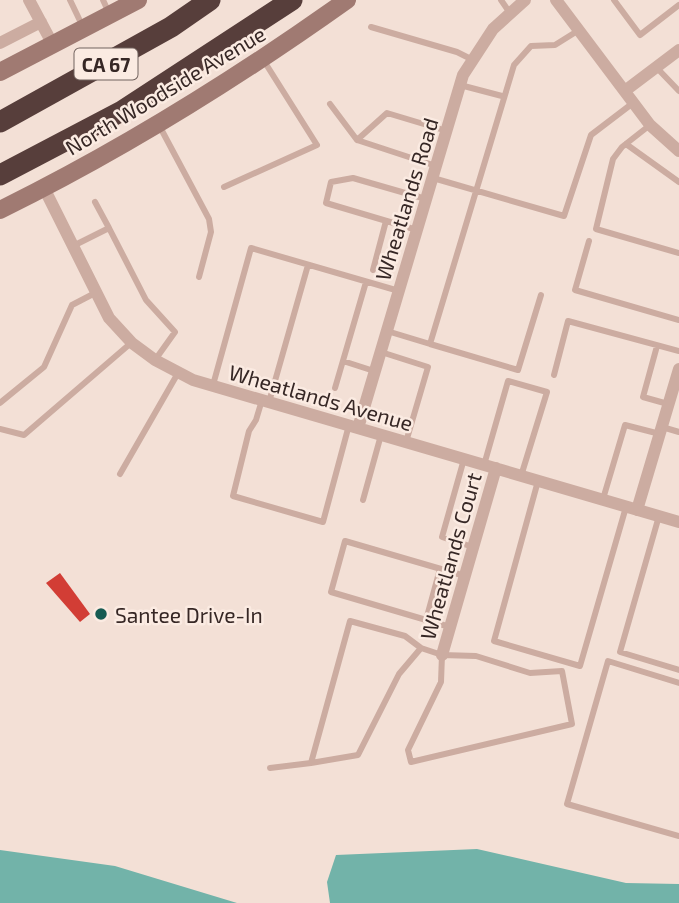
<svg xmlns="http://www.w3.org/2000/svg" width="679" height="903" viewBox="0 0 679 903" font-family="'Exo 2',sans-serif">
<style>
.water{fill:#72b3a9}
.building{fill:#d23d35}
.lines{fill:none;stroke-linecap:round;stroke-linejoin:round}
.lane{stroke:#ccaca1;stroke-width:6}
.street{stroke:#ccaca1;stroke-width:12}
.secondary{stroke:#a07a72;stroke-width:18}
.highway{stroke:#573e3b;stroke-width:21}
.poi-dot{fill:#165b52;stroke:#fbebe2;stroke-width:2.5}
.labels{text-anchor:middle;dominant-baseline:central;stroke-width:5;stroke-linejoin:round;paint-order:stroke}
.shield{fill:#fbebe2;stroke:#71625e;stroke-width:2}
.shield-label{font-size:19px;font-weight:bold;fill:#362725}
.street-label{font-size:21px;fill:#362725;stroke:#fbebe2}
.poi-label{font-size:21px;fill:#362725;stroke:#fbebe2;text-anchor:start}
</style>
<rect width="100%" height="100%" fill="#f3e0d6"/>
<path class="water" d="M 477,849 L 626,883 L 679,884 L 679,903 L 330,903 L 327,882 L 336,855 Z
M 0,850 L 115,866 L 237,903 L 0,903 Z"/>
<path class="building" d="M 60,573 L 90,614 L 80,622 L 46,583 Z"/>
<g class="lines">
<path class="lane" d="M 70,0 L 82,25
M 103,0 L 109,13
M 501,0 L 510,13
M 614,0 L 640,35 L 679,5
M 371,27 L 457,52 L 471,59
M 656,67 L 679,91
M 460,85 L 502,96
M 330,104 L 357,140
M 650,125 L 622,147 L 613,159 L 596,229 L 679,253
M 160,127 L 209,219 L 211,232 L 199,277
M 626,144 L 679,182
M 436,166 L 357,140 L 387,113 L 447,131
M 433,178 L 564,216 L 591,135 L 633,103
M 224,187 L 317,145 L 264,61
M 109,228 L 146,300 L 175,332 L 155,360
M 417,230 L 326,203 L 331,182 L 353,178 L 426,199
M 589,241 L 575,290 L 679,320
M 75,245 L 109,228 L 95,202
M 373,270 L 386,221
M 387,331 L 430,344 L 514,65 L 531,46 L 555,45 L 579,30
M 430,344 L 518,370 L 541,295
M 657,346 L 643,397 L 668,404
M 381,352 L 428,367 L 406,442
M 343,361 L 374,371
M 554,375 L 568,321 L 679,351
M 213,385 L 251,248 L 399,291
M 335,388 L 366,282
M 262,400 L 256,420 L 249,431 L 233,496 L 323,522 L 349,425
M 269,402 L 308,265
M 0,403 L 44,367 L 72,305 L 97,292
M 662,427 L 679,432
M 0,429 L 24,435 L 131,343
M 464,459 L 442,537 L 473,547
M 484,465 L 508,381 L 547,392 L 521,476
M 120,474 L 178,373
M 538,481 L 494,641 L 580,666 L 626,507
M 603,499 L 625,425 L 660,434
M 363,500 L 381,435
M 659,516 L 620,652 L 679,670
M 426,620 L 440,569
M 450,627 L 331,592 L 345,541 L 465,576
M 679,683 L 608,661 L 567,804 L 679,836
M 311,763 L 358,755 L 399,674 L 421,648 L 442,655 L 476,656 L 530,673 L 562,671 L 572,724 L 411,762 L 408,750 L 441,682 L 442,655
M 270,768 L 311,763 L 350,621 L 405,636 L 421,648"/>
<path class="street" d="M 29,0 L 52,43
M 556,0 L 650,125 L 679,151
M 0,43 L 41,22
M 626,90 L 679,50
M 44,188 L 109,318 L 132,343 L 155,360 L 193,380 L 679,522
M 358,428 L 463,75 L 493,29 L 525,0
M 637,510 L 679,369
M 442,655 L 496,468"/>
<path class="secondary" d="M 0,72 L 138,0
M 0,210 C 122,150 236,79 347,0"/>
<path class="highway" d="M 0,122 L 171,27 L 210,0
M 0,175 L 122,111 L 292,0"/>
</g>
<circle class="poi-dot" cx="101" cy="614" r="7"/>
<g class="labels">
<rect class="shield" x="74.5" y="48.5" width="63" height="31" rx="5"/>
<g class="shield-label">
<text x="106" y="64">CA 67</text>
</g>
<g class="street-label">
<text transform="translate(165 90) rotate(-31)">North Woodside Avenue</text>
<text transform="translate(406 199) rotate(-73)">Wheatlands Road</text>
<text transform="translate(321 397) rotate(16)">Wheatlands Avenue</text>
<text transform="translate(450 556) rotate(-74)">Wheatlands Court</text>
</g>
<g class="poi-label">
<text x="115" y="614">Santee Drive-In</text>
</g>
</g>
</svg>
